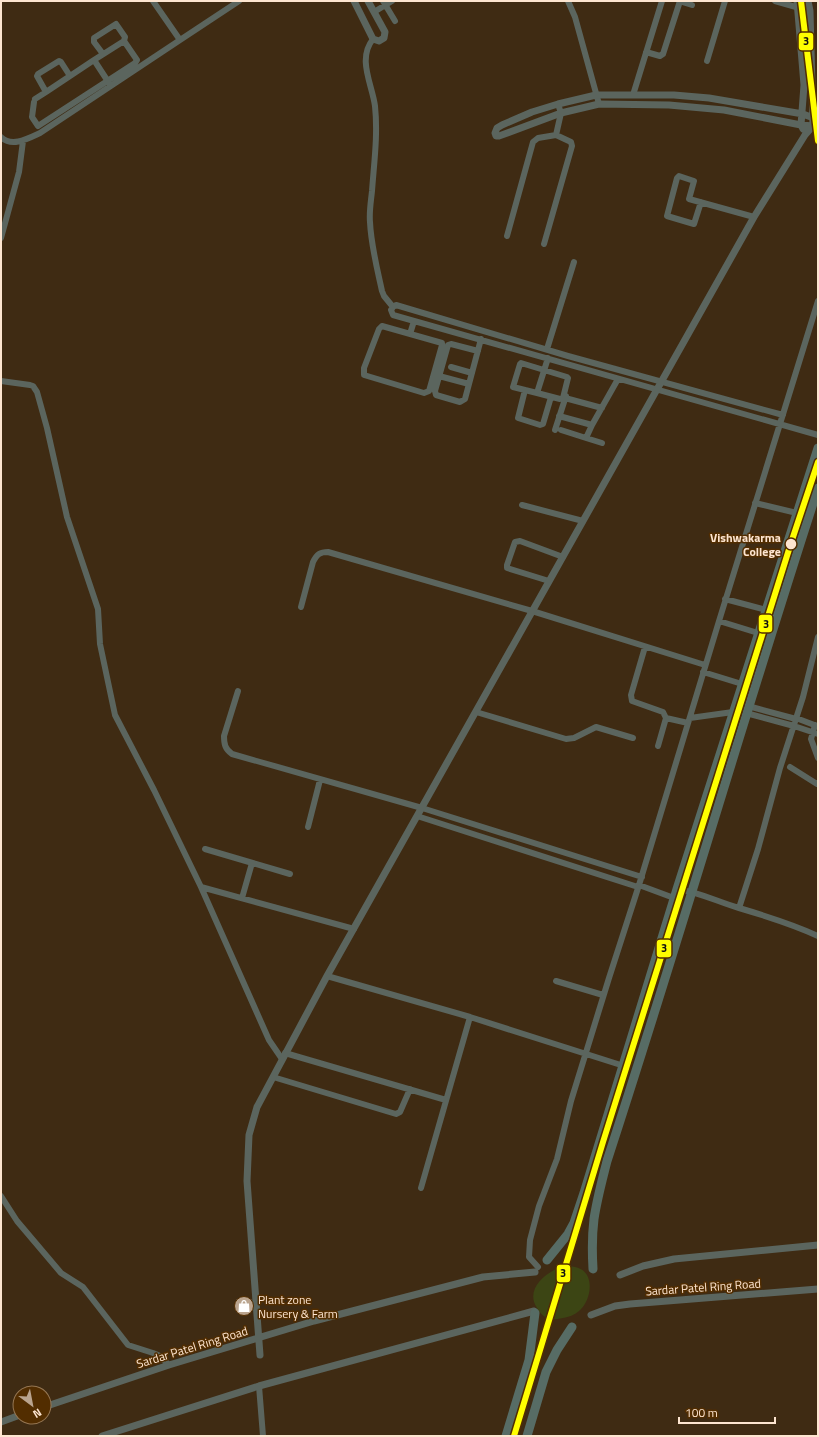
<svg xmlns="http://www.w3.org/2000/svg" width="819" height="1437" viewBox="0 0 819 1437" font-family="'Titillium Web',sans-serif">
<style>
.green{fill:#3c4514}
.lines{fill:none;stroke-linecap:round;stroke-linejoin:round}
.minor{stroke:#5b655e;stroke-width:6}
.tertiary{stroke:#5b655e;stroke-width:7}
.primary{stroke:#576c65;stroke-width:9}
.metro-1-casing{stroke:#522d00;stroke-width:9}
.metro-1{stroke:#ff0;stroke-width:6}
.stop-dot{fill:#fde5d0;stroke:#522d00;stroke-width:1.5}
.labels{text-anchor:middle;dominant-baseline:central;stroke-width:3;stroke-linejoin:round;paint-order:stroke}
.stop-label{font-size:12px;font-weight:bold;fill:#fde5d0;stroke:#522d00;text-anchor:end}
.street-label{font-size:12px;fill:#fde5d0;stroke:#522d00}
.poi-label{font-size:12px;fill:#fde5d0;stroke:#522d00;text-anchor:start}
.line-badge{stroke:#522d00;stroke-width:1.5}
.pale-badge-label{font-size:11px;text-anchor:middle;font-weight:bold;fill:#111}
</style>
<rect width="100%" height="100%" fill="#3f2b13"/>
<path class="green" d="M 560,1267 C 564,1267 570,1266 575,1267 C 596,1271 592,1300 579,1311 C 574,1315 569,1317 563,1318 C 558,1319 552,1320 548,1319 C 543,1316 540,1313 537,1308 C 525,1290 544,1274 560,1267 Z"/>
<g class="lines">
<path class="minor" d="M 153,1 L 180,40 L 239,1
M 383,1 L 395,21
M 568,1 L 575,17 L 599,104
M 679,1 L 692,5
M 775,1 L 810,11
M 374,12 L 392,1
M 373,39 C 357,59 372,84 375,106 C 378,135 374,163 372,191 C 371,201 369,212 370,222 C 371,245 377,268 382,291 L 384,296 L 393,307
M 646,52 L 660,56 L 663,54 L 680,1
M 103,54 L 94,42 L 94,38 L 116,24 L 125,37 L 124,41 L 94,60 L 109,83
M 707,61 L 725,1
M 70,76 L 61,62 L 59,61 L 38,74 L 37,76 L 46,92 L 94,60
M 633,95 L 662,1
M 35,99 L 46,92
M 34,102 L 32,117 L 38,126 L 135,63 L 137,60 L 124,41
M 1,137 C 12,148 29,138 40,133 L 180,40
M 701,202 L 694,224 L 667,216 L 677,178 L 679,176 L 694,181 L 689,199 C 711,205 733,211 754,217
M 507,236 L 533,142 L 538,138 L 556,135 L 561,113 L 558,104
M 1,238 L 19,172 L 23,141
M 544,244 L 572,146 L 571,142 L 556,135
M 382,326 L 442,343 L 442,345 L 429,391 L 424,393 L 364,375 L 364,368 L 379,329 Z
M 410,334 L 414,321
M 547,349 L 574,262
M 478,351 L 451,344 L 448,345 L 435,391 L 436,395 L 460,402 L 465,399 L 481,339
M 451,367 L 472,373
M 439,376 L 469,384
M 1,381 L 30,385 L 33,386 L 37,392 L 47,428 L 67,517 L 98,609 L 100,644 L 115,715 L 154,790 L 201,887 L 269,1040 L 282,1059
M 525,390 L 518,418 L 540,425 L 543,424 L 551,397
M 537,393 L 513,387 L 520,364 L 521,363 L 567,377 L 568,378 L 563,398 L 560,399 L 537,393 L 548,358
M 565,398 L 602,408
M 783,415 L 568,356 L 396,305 L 393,307 L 391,310 L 393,315 L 818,435
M 559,416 L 592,425 L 618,379
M 592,425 L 586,438 L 602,443
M 555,430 L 566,396
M 561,430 L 586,438
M 755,503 L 797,513
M 522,505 L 583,521
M 549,581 L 507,568 L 507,565 L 515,542 L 520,541 L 563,557
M 725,599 L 766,610
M 301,607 L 313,562 C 317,554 320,552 328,552 L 532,611 L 705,665
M 719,621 L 758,633
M 645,647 L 631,695 L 632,701 L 663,712 L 666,718 L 688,723
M 703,672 L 742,684
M 238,691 L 224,736 C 224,744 225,749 232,754 L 422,808 L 642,877
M 748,706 L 796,719
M 476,712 L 566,739 L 574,738 L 596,727 L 633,738
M 746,713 L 794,726 L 818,734
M 690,718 L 733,712
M 796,718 L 817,726
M 815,725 L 811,739 L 818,758
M 658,746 L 666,718
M 790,767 L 817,784 L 818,783
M 417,816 L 638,887
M 308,827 L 320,780
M 205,849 L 290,874
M 639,885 L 674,898
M 201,887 L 354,929
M 677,889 C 699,892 718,902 739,908 C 766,916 792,924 818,936
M 242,898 L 252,863
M 739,908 L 758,849 L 780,768 L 803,697 L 818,637
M 327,976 L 470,1017 L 624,1066
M 556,981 L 603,995
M 285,1053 L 446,1100
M 273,1077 L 396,1114 L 400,1112 L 410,1089
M 421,1188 L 470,1017
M 1,1196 L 17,1221 L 61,1273 L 83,1287 L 128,1345 L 153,1353 L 158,1355 L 169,1365
M 538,1267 L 529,1257 L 530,1240 L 539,1206 L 557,1159 L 571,1101 L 609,978 L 639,885 L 719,621 L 818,301
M 259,1386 L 263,1436"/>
<path class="tertiary" d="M 354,1 L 373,39 L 379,41 L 384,38 L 385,32 L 368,1
M 797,1 L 804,85 L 801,125 L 803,129
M 816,119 L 803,114 L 709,98 L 674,95 L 596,95 L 558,104 L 532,112 L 502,125 L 497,128 L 495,133 L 496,136 L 499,136 L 561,113 L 599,104 L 669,105 L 724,110 L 801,125 L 813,126 L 816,124
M 620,1275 L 643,1266 L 674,1259 L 818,1245
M 591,1315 L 615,1306 L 630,1304 L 818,1289
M 260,1355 L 247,1181 L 249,1135 L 257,1107 L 327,976 L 754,217 L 805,135 L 813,126 L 810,11 L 808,1
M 44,1407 L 169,1365 L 314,1321 L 483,1277 L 535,1272
M 1,1422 L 20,1415
M 102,1436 L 259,1386 L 534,1311"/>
<path class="primary" d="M 547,1260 L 568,1234 L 574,1223 L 584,1193 L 677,889 L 818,448
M 593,1269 C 592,1252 592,1235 594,1219 C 597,1199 602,1181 607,1161 C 680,938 745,712 818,488
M 506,1436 L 529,1360 L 535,1313
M 527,1436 L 546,1372 L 557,1350 L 572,1327"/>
<defs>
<path id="metro-1" d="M 801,1 L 818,141
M 514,1436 L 603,1142 L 791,543 L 818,462"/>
</defs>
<use href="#metro-1" class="metro-1-casing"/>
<use href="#metro-1" class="metro-1"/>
</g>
<defs>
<symbol id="shop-disc" viewBox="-11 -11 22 22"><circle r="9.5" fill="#baa48e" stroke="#522d00"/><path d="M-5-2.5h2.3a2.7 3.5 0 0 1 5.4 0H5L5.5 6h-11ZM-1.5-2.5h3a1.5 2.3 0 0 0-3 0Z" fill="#fff"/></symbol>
</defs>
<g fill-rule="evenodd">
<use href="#shop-disc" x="233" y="1295" width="22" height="22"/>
</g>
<circle class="stop-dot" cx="791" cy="544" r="6"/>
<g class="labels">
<g class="stop-label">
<text x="781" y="537">Vishwakarma<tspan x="781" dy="14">College</tspan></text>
</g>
<g class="street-label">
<text transform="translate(703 1287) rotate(-4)">Sardar Patel Ring Road</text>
<text transform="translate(192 1347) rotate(-17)">Sardar Patel Ring Road</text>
</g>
<g class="poi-label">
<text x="258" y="1299">Plant zone<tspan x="258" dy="14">Nursery &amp; Farm</tspan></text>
</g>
</g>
<g class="line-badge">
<rect x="798" y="32" width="16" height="19" rx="4" fill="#ff0"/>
<rect x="758" y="614" width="15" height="19" rx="4" fill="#ff0"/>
<rect x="656" y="939" width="16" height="19" rx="4" fill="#ff0"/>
<rect x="556" y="1264" width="15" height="19" rx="4" fill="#ff0"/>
</g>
<g class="pale-badge-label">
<text x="806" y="45">3</text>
<text x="766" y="628">3</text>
<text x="664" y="952">3</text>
<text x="563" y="1277">3</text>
</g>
<rect width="819" height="1437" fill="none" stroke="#fde5d0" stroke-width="4"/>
<g transform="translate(32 1405) rotate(148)"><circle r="19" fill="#522d00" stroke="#967753"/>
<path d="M0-3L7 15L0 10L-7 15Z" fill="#baa48e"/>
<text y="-6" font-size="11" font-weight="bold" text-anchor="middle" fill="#fde5d0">N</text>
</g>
<path d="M679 1417v6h96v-6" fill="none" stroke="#fde5d0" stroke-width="2"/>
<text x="685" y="1417" font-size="12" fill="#fde5d0" stroke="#522d00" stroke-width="3" paint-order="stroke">100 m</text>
</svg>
